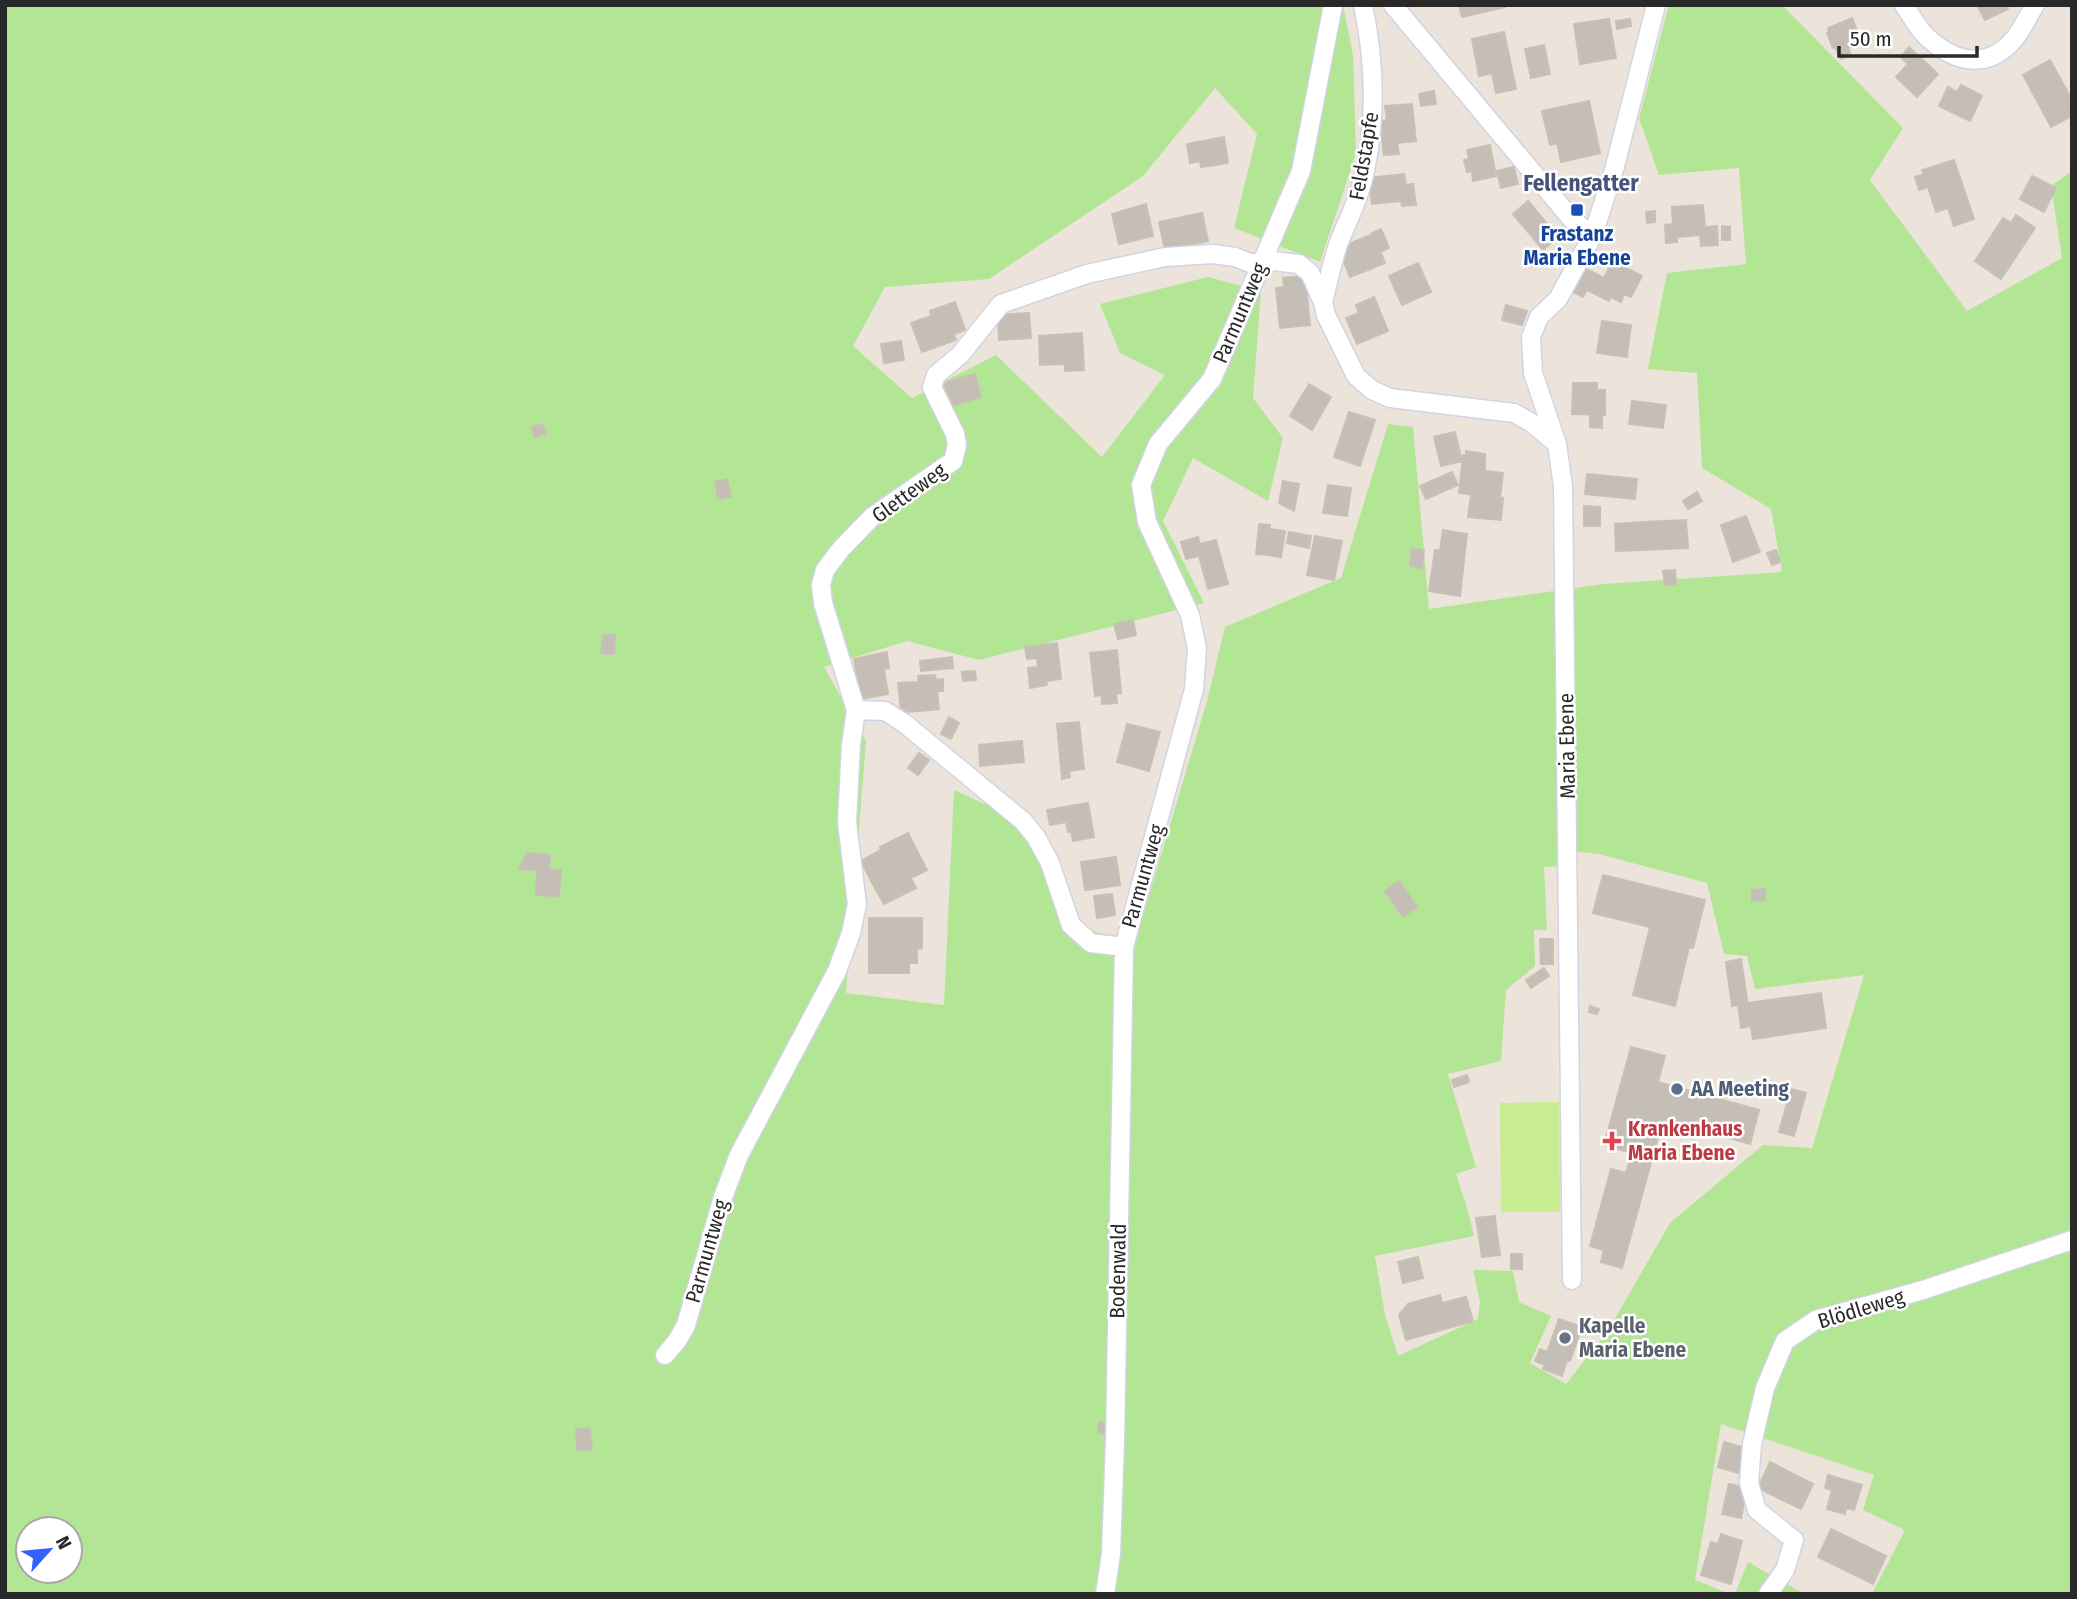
<svg xmlns="http://www.w3.org/2000/svg" width="2077" height="1599" viewBox="0 0 2077 1599" font-family="'Fira Sans Condensed',sans-serif">
<style>
.green{fill:#b2e594;fill-rule:evenodd}
.pitch{fill:#c8ed90}
.building{fill:#c4beb6;stroke:#c8c0b4;stroke-width:2}
.lines{fill:none;stroke-linecap:round;stroke-linejoin:round}
.street-casing{stroke:#d0d4e3;stroke-width:21}
.street{stroke:#fff;stroke-width:18}
.transit-dot{fill:#1a4fb4;stroke:#fff;stroke-width:2.5}
.service-dot{fill:#5c6f8a;stroke:#fff;stroke-width:2.5}
.health-dot{fill:#e0444e;stroke:#fff;stroke-width:2.5}
.worship-dot{fill:#6b7280;stroke:#fff;stroke-width:2.5}
.labels{text-anchor:middle;dominant-baseline:central;stroke-width:5;stroke-linejoin:round;paint-order:stroke}
.street-label{font-size:21px;fill:#292929;stroke:#fff}
.transit-label{font-size:21px;font-weight:bold;fill:#164399;stroke:#fff}
.service-label{font-size:21px;font-weight:bold;fill:#4e5e75;stroke:#fff;text-anchor:start}
.health-label{font-size:21px;font-weight:bold;fill:#be3a42;stroke:#fff;text-anchor:start}
.worship-label{font-size:21px;font-weight:bold;fill:#5b616d;stroke:#fff;text-anchor:start}
.neighbourhood-label{font-size:23px;font-weight:bold;fill:#48537c;stroke:#fff}
</style>
<rect width="100%" height="100%" fill="#ece4db"/>
<path class="green" d="M 5,5 L 1343,5 L 1353,55 L 1356,153 L 1320,262 L 1234,228 L 1257,134 L 1215,88 L 1143,176 L 989,279 L 885,287 L 853,346 L 912,398 L 996,355 L 1102,457 L 1165,375 L 1120,353 L 1100,304 L 1208,277 L 1261,291 L 1253,398 L 1283,438 L 1268,501 L 1193,458 L 1163,521 L 1204,603 L 979,660 L 907,641 L 824,667 L 866,741 L 846,993 L 944,1005 L 954,790 L 1045,831 L 1083,928 L 1135,943 L 1207,701 L 1225,627 L 1341,578 L 1388,424 L 1413,427 L 1429,609 L 1603,584 L 1782,572 L 1771,509 L 1702,468 L 1697,373 L 1648,369 L 1667,273 L 1746,264 L 1739,168 L 1659,175 L 1639,118 L 1669,5 L 1782,5 L 1903,128 L 1870,180 L 1967,311 L 2062,258 L 2051,186 L 2072,171 L 2072,1594 L 1872,1594 L 1905,1530 L 1863,1510 L 1874,1475 L 1721,1424 L 1695,1580 L 1730,1594 L 5,1594 ZM 1561,850 L 1599,854 L 1707,883 L 1724,954 L 1747,956 L 1755,989 L 1864,975 L 1812,1148 L 1763,1145 L 1670,1223 L 1609,1329 L 1566,1384 L 1530,1363 L 1551,1316 L 1519,1302 L 1513,1271 L 1473,1270 L 1480,1302 L 1478,1319 L 1398,1356 L 1385,1315 L 1375,1256 L 1474,1236 L 1467,1208 L 1456,1174 L 1476,1167 L 1448,1074 L 1501,1061 L 1506,990 L 1535,966 L 1534,930 L 1547,930 L 1544,867 L 1558,866 ZM 28,1529 L 70,1529 L 70,1571 L 28,1571 Z
M 1748,1562 L 1804,1594 L 1735,1594 Z"/>
<path class="pitch" d="M 1559,1102 L 1560,1212 L 1501,1212 L 1500,1103 Z"/>
<path class="building" d="M 1459,5 L 1504,5 L 1505,7 L 1462,17 Z
M 1977,5 L 2007,5 L 2008,9 L 1985,20 Z
M 1852,18 L 1862,42 L 1848,48 L 1851,55 L 1841,59 L 1835,47 L 1833,48 L 1827,33 L 1829,32 L 1828,28 Z
M 1609,19 L 1616,58 L 1580,64 L 1574,24 Z
M 1630,19 L 1631,26 L 1617,29 L 1616,21 Z
M 1504,32 L 1516,89 L 1496,93 L 1492,73 L 1479,76 L 1472,39 Z
M 1544,45 L 1550,74 L 1531,78 L 1525,49 Z
M 1909,47 L 1938,74 L 1917,97 L 1896,77 L 1908,64 L 1901,57 Z
M 2050,60 L 2072,100 L 2072,116 L 2051,127 L 2023,75 Z
M 1961,85 L 1982,96 L 1970,121 L 1939,106 L 1948,87 L 1957,92 Z
M 1434,91 L 1436,104 L 1421,106 L 1419,94 Z
M 1589,101 L 1600,153 L 1561,162 L 1557,143 L 1550,145 L 1542,111 Z
M 1412,104 L 1416,141 L 1397,143 L 1399,154 L 1384,155 L 1380,121 L 1387,120 L 1385,106 Z
M 1224,137 L 1228,163 L 1201,167 L 1200,161 L 1190,163 L 1187,144 Z
M 1490,145 L 1496,176 L 1473,181 L 1472,171 L 1467,172 L 1464,160 L 1469,159 L 1467,150 Z
M 1954,160 L 1974,219 L 1954,226 L 1948,208 L 1936,212 L 1928,187 L 1919,190 L 1915,177 L 1924,174 L 1922,170 Z
M 1514,167 L 1518,184 L 1501,188 L 1497,171 Z
M 1404,174 L 1406,185 L 1413,184 L 1416,205 L 1402,206 L 1401,201 L 1372,204 L 1369,178 Z
M 2032,176 L 2056,188 L 2044,212 L 2020,199 Z
M 1528,201 L 1558,237 L 1543,250 L 1513,214 Z
M 1146,204 L 1153,236 L 1119,244 L 1112,214 Z
M 1703,205 L 1705,227 L 1717,226 L 1718,245 L 1701,246 L 1700,235 L 1677,237 L 1677,242 L 1666,243 L 1665,225 L 1673,224 L 1672,207 Z
M 1655,211 L 1655,222 L 1647,223 L 1646,212 Z
M 1202,213 L 1208,241 L 1165,250 L 1159,222 Z
M 2016,215 L 2035,228 L 2001,279 L 1975,261 L 2003,218 L 2011,223 Z
M 1722,226 L 1730,227 L 1730,240 L 1722,240 Z
M 1381,229 L 1389,248 L 1380,252 L 1372,233 Z
M 1373,234 L 1385,263 L 1368,270 L 1356,241 Z
M 1356,241 L 1368,270 L 1350,277 L 1340,252 L 1347,249 L 1346,245 Z
M 1612,261 L 1642,276 L 1631,297 L 1624,294 L 1621,302 L 1611,297 L 1609,301 L 1587,290 L 1583,297 L 1573,292 L 1585,268 L 1604,278 Z
M 1418,263 L 1431,292 L 1402,305 L 1389,276 Z
M 1302,276 L 1303,285 L 1306,285 L 1310,325 L 1280,328 L 1276,288 L 1284,287 L 1283,278 Z
M 1374,297 L 1388,331 L 1357,344 L 1346,318 L 1359,313 L 1356,305 Z
M 955,302 L 965,330 L 954,334 L 956,340 L 922,352 L 911,323 L 931,316 L 930,311 Z
M 1506,305 L 1527,311 L 1522,325 L 1502,320 Z
M 1029,313 L 1031,338 L 999,340 L 998,315 Z
M 1602,321 L 1631,325 L 1627,357 L 1597,353 Z
M 1082,333 L 1084,370 L 1065,371 L 1065,364 L 1040,365 L 1039,336 Z
M 901,341 L 904,360 L 884,363 L 881,344 Z
M 975,374 L 981,397 L 951,406 L 944,383 Z
M 1573,383 L 1597,383 L 1597,390 L 1605,390 L 1605,415 L 1572,414 Z
M 1309,384 L 1331,397 L 1312,430 L 1290,416 Z
M 1632,401 L 1666,405 L 1663,428 L 1629,424 Z
M 1349,412 L 1375,420 L 1360,466 L 1334,457 Z
M 1590,415 L 1602,415 L 1602,428 L 1590,427 Z
M 543,424 L 546,434 L 534,437 L 532,427 Z
M 1455,432 L 1462,461 L 1441,466 L 1434,437 Z
M 1466,451 L 1485,454 L 1485,471 L 1503,473 L 1500,498 L 1459,493 L 1463,455 L 1466,456 Z
M 1452,472 L 1458,485 L 1426,499 L 1420,486 Z
M 1587,474 L 1637,479 L 1635,499 L 1585,494 Z
M 727,479 L 731,496 L 718,499 L 715,482 Z
M 1283,481 L 1299,484 L 1294,511 L 1279,503 Z
M 1328,485 L 1351,488 L 1347,516 L 1323,513 Z
M 1697,492 L 1702,501 L 1688,509 L 1683,501 Z
M 1471,495 L 1503,498 L 1501,520 L 1468,517 Z
M 1584,506 L 1600,507 L 1600,526 L 1584,526 Z
M 1746,516 L 1760,552 L 1733,562 L 1721,525 Z
M 1686,520 L 1688,548 L 1644,550 L 1643,522 Z
M 1643,522 L 1644,550 L 1616,551 L 1615,524 Z
M 1259,524 L 1270,525 L 1267,555 L 1256,554 Z
M 1270,529 L 1285,531 L 1281,557 L 1267,555 Z
M 1443,530 L 1467,534 L 1460,596 L 1429,591 L 1435,550 L 1440,551 Z
M 1289,532 L 1311,536 L 1309,548 L 1287,543 Z
M 1315,536 L 1342,541 L 1334,580 L 1307,575 Z
M 1198,537 L 1200,544 L 1216,540 L 1228,584 L 1208,589 L 1199,556 L 1186,559 L 1181,542 Z
M 1412,549 L 1424,550 L 1422,568 L 1410,566 Z
M 1776,550 L 1780,562 L 1772,565 L 1767,553 Z
M 1675,570 L 1676,584 L 1665,585 L 1663,571 Z
M 1133,620 L 1136,635 L 1118,639 L 1114,624 Z
M 603,635 L 615,635 L 614,654 L 601,653 Z
M 1057,643 L 1061,679 L 1046,681 L 1047,685 L 1030,688 L 1028,668 L 1038,667 L 1037,658 L 1027,659 L 1025,647 Z
M 1117,650 L 1121,693 L 1095,696 L 1090,653 Z
M 887,652 L 889,668 L 884,669 L 888,694 L 861,699 L 854,659 Z
M 952,657 L 953,668 L 921,671 L 920,661 Z
M 975,671 L 976,680 L 963,681 L 962,672 Z
M 935,675 L 936,680 L 943,679 L 943,691 L 937,691 L 939,709 L 921,711 L 918,676 Z
M 918,682 L 921,711 L 901,712 L 898,683 Z
M 1116,694 L 1117,703 L 1102,704 L 1101,695 Z
M 949,717 L 959,723 L 951,739 L 941,734 Z
M 1079,722 L 1084,769 L 1069,771 L 1070,777 L 1062,779 L 1057,724 Z
M 1127,724 L 1160,732 L 1149,771 L 1117,762 Z
M 1022,741 L 1024,762 L 980,766 L 979,745 Z
M 919,753 L 929,760 L 918,775 L 908,768 Z
M 1088,803 L 1094,837 L 1073,841 L 1071,832 L 1068,832 L 1066,822 L 1050,825 L 1047,810 Z
M 908,833 L 927,870 L 911,878 L 892,841 Z
M 892,841 L 904,864 L 871,881 L 861,861 L 881,850 L 880,847 Z
M 527,853 L 550,855 L 549,870 L 561,870 L 559,896 L 536,895 L 537,870 L 519,869 Z
M 1116,857 L 1120,885 L 1085,890 L 1081,862 Z
M 904,864 L 916,888 L 884,904 L 871,881 Z
M 1603,875 L 1705,900 L 1693,948 L 1689,947 L 1675,1006 L 1633,995 L 1650,927 L 1593,913 Z
M 1399,881 L 1417,907 L 1403,917 L 1385,891 Z
M 1765,889 L 1765,900 L 1752,901 L 1752,890 Z
M 1112,894 L 1115,915 L 1097,918 L 1094,896 Z
M 869,918 L 922,918 L 922,948 L 917,949 L 917,963 L 909,963 L 909,973 L 869,973 Z
M 1540,939 L 1553,939 L 1553,964 L 1541,964 Z
M 1741,959 L 1751,1026 L 1741,1028 L 1738,1005 L 1732,1006 L 1726,962 Z
M 1544,968 L 1549,976 L 1531,988 L 1526,980 Z
M 1821,993 L 1826,1028 L 1753,1039 L 1747,1003 Z
M 1590,1006 L 1599,1009 L 1597,1014 L 1589,1012 Z
M 1631,1047 L 1665,1056 L 1658,1082 L 1759,1110 L 1750,1144 L 1663,1119 L 1622,1268 L 1601,1262 L 1604,1250 L 1590,1246 L 1611,1169 L 1626,1173 L 1632,1153 L 1604,1145 Z
M 1467,1075 L 1469,1082 L 1454,1087 L 1452,1080 Z
M 1791,1089 L 1806,1093 L 1794,1136 L 1779,1132 Z
M 1495,1216 L 1496,1227 L 1478,1230 L 1476,1218 Z
M 1496,1227 L 1500,1255 L 1482,1257 L 1478,1230 Z
M 1511,1254 L 1522,1254 L 1522,1269 L 1511,1269 Z
M 1418,1257 L 1423,1278 L 1403,1283 L 1398,1262 Z
M 1440,1295 L 1442,1303 L 1466,1297 L 1473,1321 L 1406,1340 L 1399,1315 L 1408,1304 Z
M 1559,1319 L 1582,1327 L 1570,1361 L 1567,1360 L 1562,1376 L 1543,1369 L 1545,1365 L 1535,1361 L 1540,1349 L 1547,1352 Z
M 1099,1422 L 1108,1423 L 1107,1434 L 1098,1433 Z
M 590,1428 L 592,1450 L 577,1450 L 576,1429 Z
M 1724,1442 L 1745,1448 L 1738,1473 L 1718,1467 Z
M 1770,1462 L 1813,1484 L 1801,1509 L 1758,1488 Z
M 1828,1475 L 1862,1485 L 1854,1510 L 1846,1508 L 1845,1514 L 1827,1509 L 1832,1490 L 1825,1488 Z
M 1729,1484 L 1747,1488 L 1741,1518 L 1722,1514 Z
M 1831,1529 L 1886,1556 L 1873,1584 L 1818,1557 Z
M 1721,1534 L 1742,1541 L 1731,1584 L 1701,1575 L 1711,1542 L 1718,1544 Z"/>
<g class="lines">
<defs>
<path id="street" d="M 1393,5 L 1574,222 L 1593,235
M 1904,5 C 1911,15 1917,27 1926,36 C 1954,63 1988,71 2015,38 C 2023,28 2028,16 2035,5
M 1323,302 C 1328,283 1332,263 1338,245 C 1347,221 1359,200 1364,175 C 1377,118 1375,62 1363,5
M 856,710 L 885,711 L 904,723 L 1023,821 L 1036,837 L 1050,863 L 1071,925 L 1091,943 L 1124,947
M 1572,1280 L 1563,486 L 1557,444 L 1533,373 L 1531,337 L 1539,317 L 1558,299 L 1593,235 L 1614,170 L 1656,5
M 665,1355 L 677,1341 L 686,1325 L 723,1197 L 739,1155 L 837,971 L 851,933 L 857,904 L 847,822 L 851,745 L 856,710 L 823,603 L 821,585 L 825,570 L 841,549 L 872,517 L 953,461 L 957,445 L 955,434 L 932,387 L 936,375 L 960,355 L 1001,304 L 1087,274 L 1165,257 L 1213,254 L 1235,257 L 1250,263 L 1272,261 L 1299,264 L 1310,273 L 1323,302 L 1326,315 L 1356,376 L 1372,390 L 1390,398 L 1514,413 L 1532,423 L 1557,444
M 1105,1594 L 1111,1554 L 1115,1440 L 1124,947 L 1194,689 L 1197,648 L 1190,615 L 1147,522 L 1141,485 L 1158,444 L 1212,379 L 1301,171 L 1333,5
M 1768,1594 L 1785,1570 L 1794,1540 L 1757,1510 L 1749,1483 L 1752,1444 L 1765,1388 L 1785,1341 L 1816,1320 L 1923,1290 L 2072,1240"/>
</defs>
<use href="#street" class="street-casing"/>
<use href="#street" class="street"/>
</g>
<rect class="transit-dot" x="1570" y="203" width="14" height="14" rx="3.5"/>
<circle class="service-dot" cx="1677" cy="1089" r="7"/>
<path class="health-dot" d="M1608.5 1130.5h7v7h7v7h-7v7h-7v-7h-7v-7h7z"/>
<circle class="worship-dot" cx="1565" cy="1338" r="7"/>
<g class="labels">
<g class="street-label">
<text transform="translate(1364 156) rotate(-80)">Feldstapfe</text>
<text transform="translate(1240 313) rotate(-67)">Parmuntweg</text>
<text transform="translate(909 493) rotate(-36)">Gletteweg</text>
<text transform="translate(1567 746) rotate(-91)">Maria Ebene</text>
<text transform="translate(1143 876) rotate(-74)">Parmuntweg</text>
<text transform="translate(707 1251) rotate(-74)">Parmuntweg</text>
<text transform="translate(1118 1271) rotate(-89)">Bodenwald</text>
<text transform="translate(1861 1309) rotate(-17)">Blödleweg</text>
</g>
<g class="transit-label">
<text x="1577" y="234">Frastanz<tspan x="1577" dy="24">Maria Ebene</tspan></text>
</g>
<g class="service-label">
<text x="1691" y="1089">AA Meeting</text>
</g>
<g class="health-label">
<text x="1628" y="1129">Krankenhaus<tspan x="1628" dy="24">Maria Ebene</tspan></text>
</g>
<g class="worship-label">
<text x="1579" y="1326">Kapelle<tspan x="1579" dy="24">Maria Ebene</tspan></text>
</g>
<g class="neighbourhood-label">
<text x="1581" y="183">Fellengatter</text>
</g>
</g>
<rect width="2077" height="1599" fill="none" stroke="#292929" stroke-width="14"/>
<g transform="translate(49 1550) rotate(63)"><circle r="33" fill="#ffffff" stroke="#a9a9a9" stroke-width="2"/>
<path d="M0-5L12 26L0 18L-12 26Z" fill="#3560ff"/>
<text y="-10" font-size="19" font-weight="bold" text-anchor="middle" fill="#292929">N</text>
</g>
<path d="M1839 46v10h138v-10" fill="none" stroke="#292929" stroke-width="3.5"/>
<text x="1850" y="46" font-size="21" fill="#292929" stroke="#ffffff" stroke-width="5" paint-order="stroke">50 m</text>
</svg>
